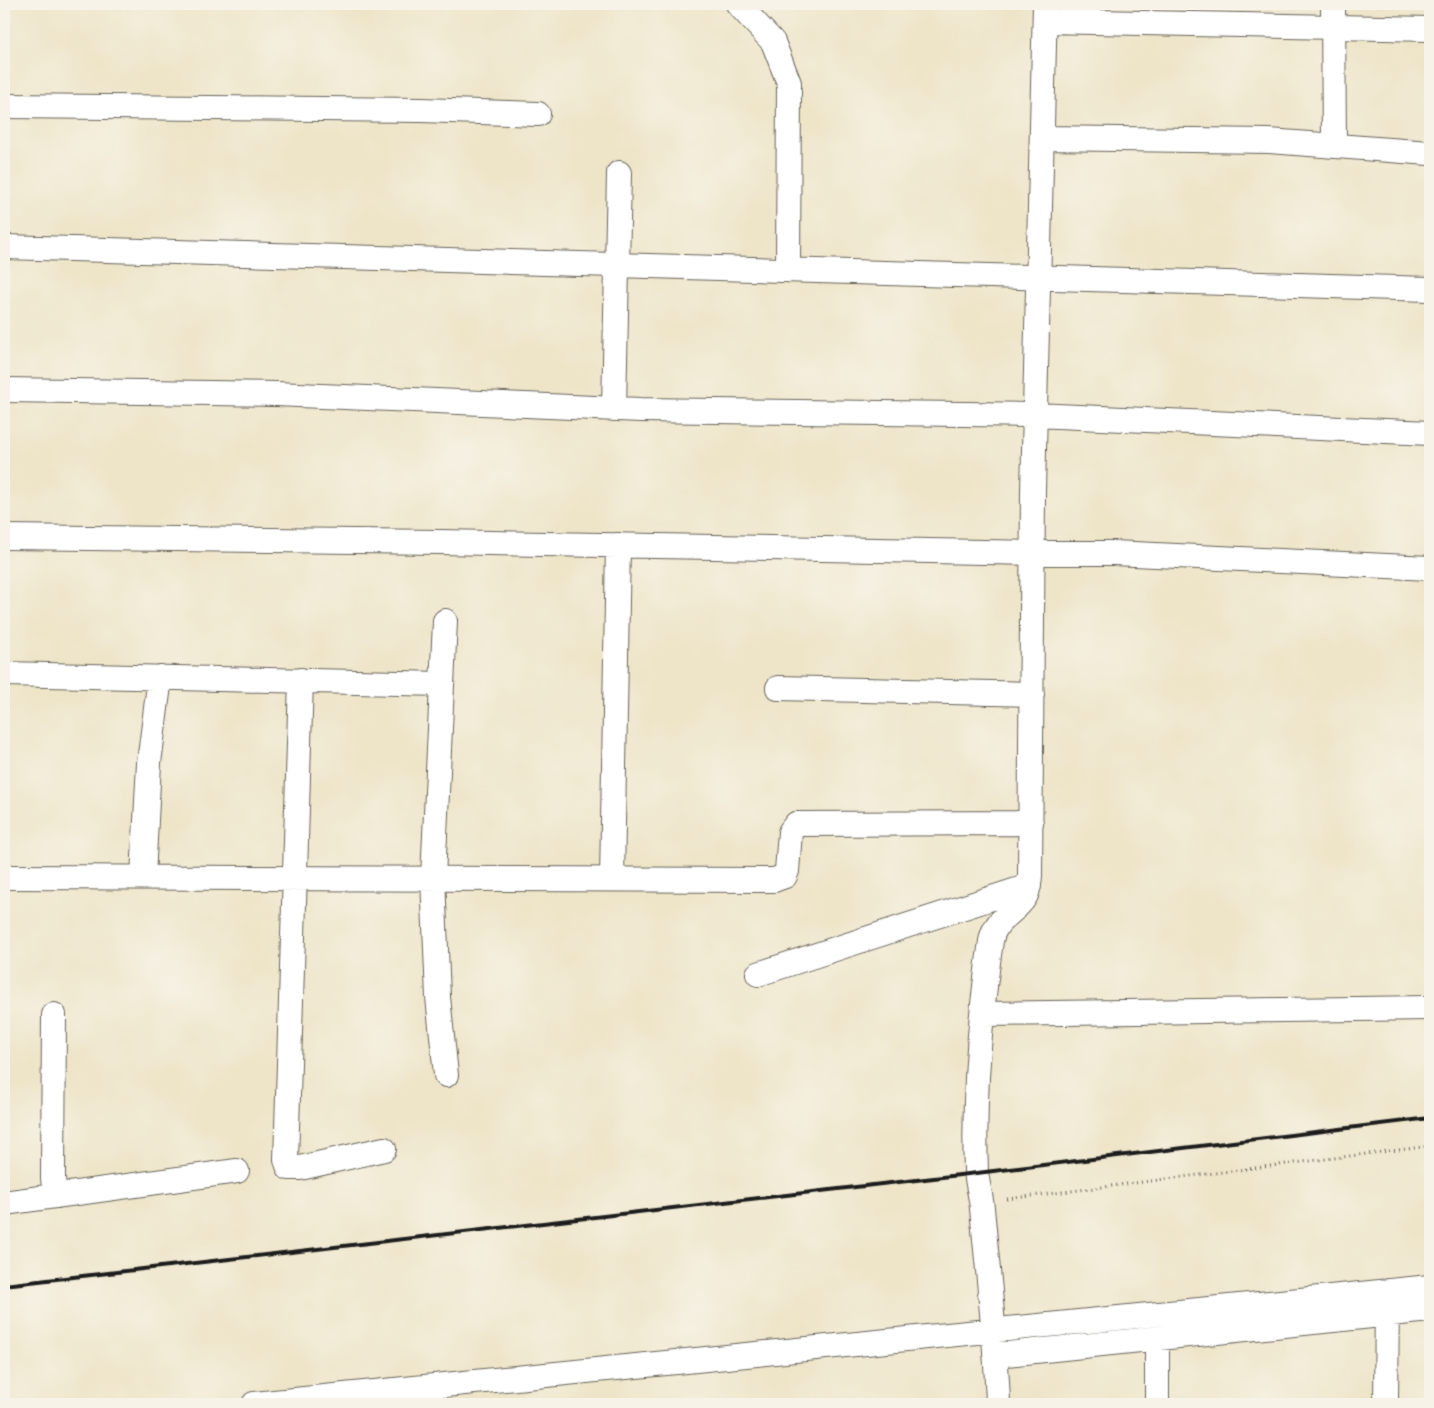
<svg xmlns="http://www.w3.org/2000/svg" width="1434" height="1408" viewBox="0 0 1434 1408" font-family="'Architects Daughter',sans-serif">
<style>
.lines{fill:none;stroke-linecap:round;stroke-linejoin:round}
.minor-casing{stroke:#666259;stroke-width:26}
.path{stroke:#666259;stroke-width:3;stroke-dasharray:1 4;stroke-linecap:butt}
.minor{stroke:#fff;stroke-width:24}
.rail{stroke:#1c1c1c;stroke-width:4}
</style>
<rect width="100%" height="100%" fill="#f7f3e8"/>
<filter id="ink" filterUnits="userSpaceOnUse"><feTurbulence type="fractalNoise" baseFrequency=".02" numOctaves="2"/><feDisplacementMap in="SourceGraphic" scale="10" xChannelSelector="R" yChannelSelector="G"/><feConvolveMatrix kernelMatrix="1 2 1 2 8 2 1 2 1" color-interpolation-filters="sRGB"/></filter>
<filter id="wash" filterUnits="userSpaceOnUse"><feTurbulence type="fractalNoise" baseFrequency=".0096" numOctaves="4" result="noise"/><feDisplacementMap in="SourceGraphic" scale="20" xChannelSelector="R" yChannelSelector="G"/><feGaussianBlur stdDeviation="1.12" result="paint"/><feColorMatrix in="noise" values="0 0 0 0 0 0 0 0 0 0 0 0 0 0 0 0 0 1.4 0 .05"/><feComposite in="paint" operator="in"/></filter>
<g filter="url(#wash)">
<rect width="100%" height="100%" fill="#eee5c9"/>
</g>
<g filter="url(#ink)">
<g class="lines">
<defs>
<path id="minor" d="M 738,4 L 773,42 L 789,83 L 788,270
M 1333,4 L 1334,146
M 1045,21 L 1430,29
M 4,106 L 421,110 L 538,114
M 1042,138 L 1269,141 L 1430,153
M 4,247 L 1430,289
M 4,390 L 276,394 L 641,410 L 1035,415 L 1430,433
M 614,409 L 619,173
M 4,537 L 441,542 L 1033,553 L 1113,553 L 1430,568
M 445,621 L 433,878 L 438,997 L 446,1075
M 4,674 L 442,684
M 301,680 L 286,1160 L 289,1168 L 300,1168 L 384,1149
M 778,688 L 1032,694
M 4,877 L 774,880 L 785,876 L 787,871 L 790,832 L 796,824 L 1031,823
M 143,877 L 149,763 L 160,677
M 612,879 L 618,545
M 758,974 L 1029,886
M 982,1014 L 1430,1008
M 54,1015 L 53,1178 L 54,1188 L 57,1196
M 4,1203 L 237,1171
M 997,1355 L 1430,1310
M 254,1404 L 1430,1287
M 998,1404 C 996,1339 988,1274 982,1208 C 981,1196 977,1183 976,1171 C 973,1094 980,1017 991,941 C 995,917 1014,915 1025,897 C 1029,891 1029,883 1030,876 L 1033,491 L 1045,4
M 1157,1404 L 1157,1339
M 1386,1404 L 1387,1299"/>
</defs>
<use href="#minor" class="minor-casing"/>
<path class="path" d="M 1007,1199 L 1430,1146"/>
<use href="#minor" class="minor"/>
<path class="rail" d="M 4,1285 L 977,1173 L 1430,1118"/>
</g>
</g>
<rect width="1434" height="1408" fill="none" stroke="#f7f3e8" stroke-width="20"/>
</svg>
